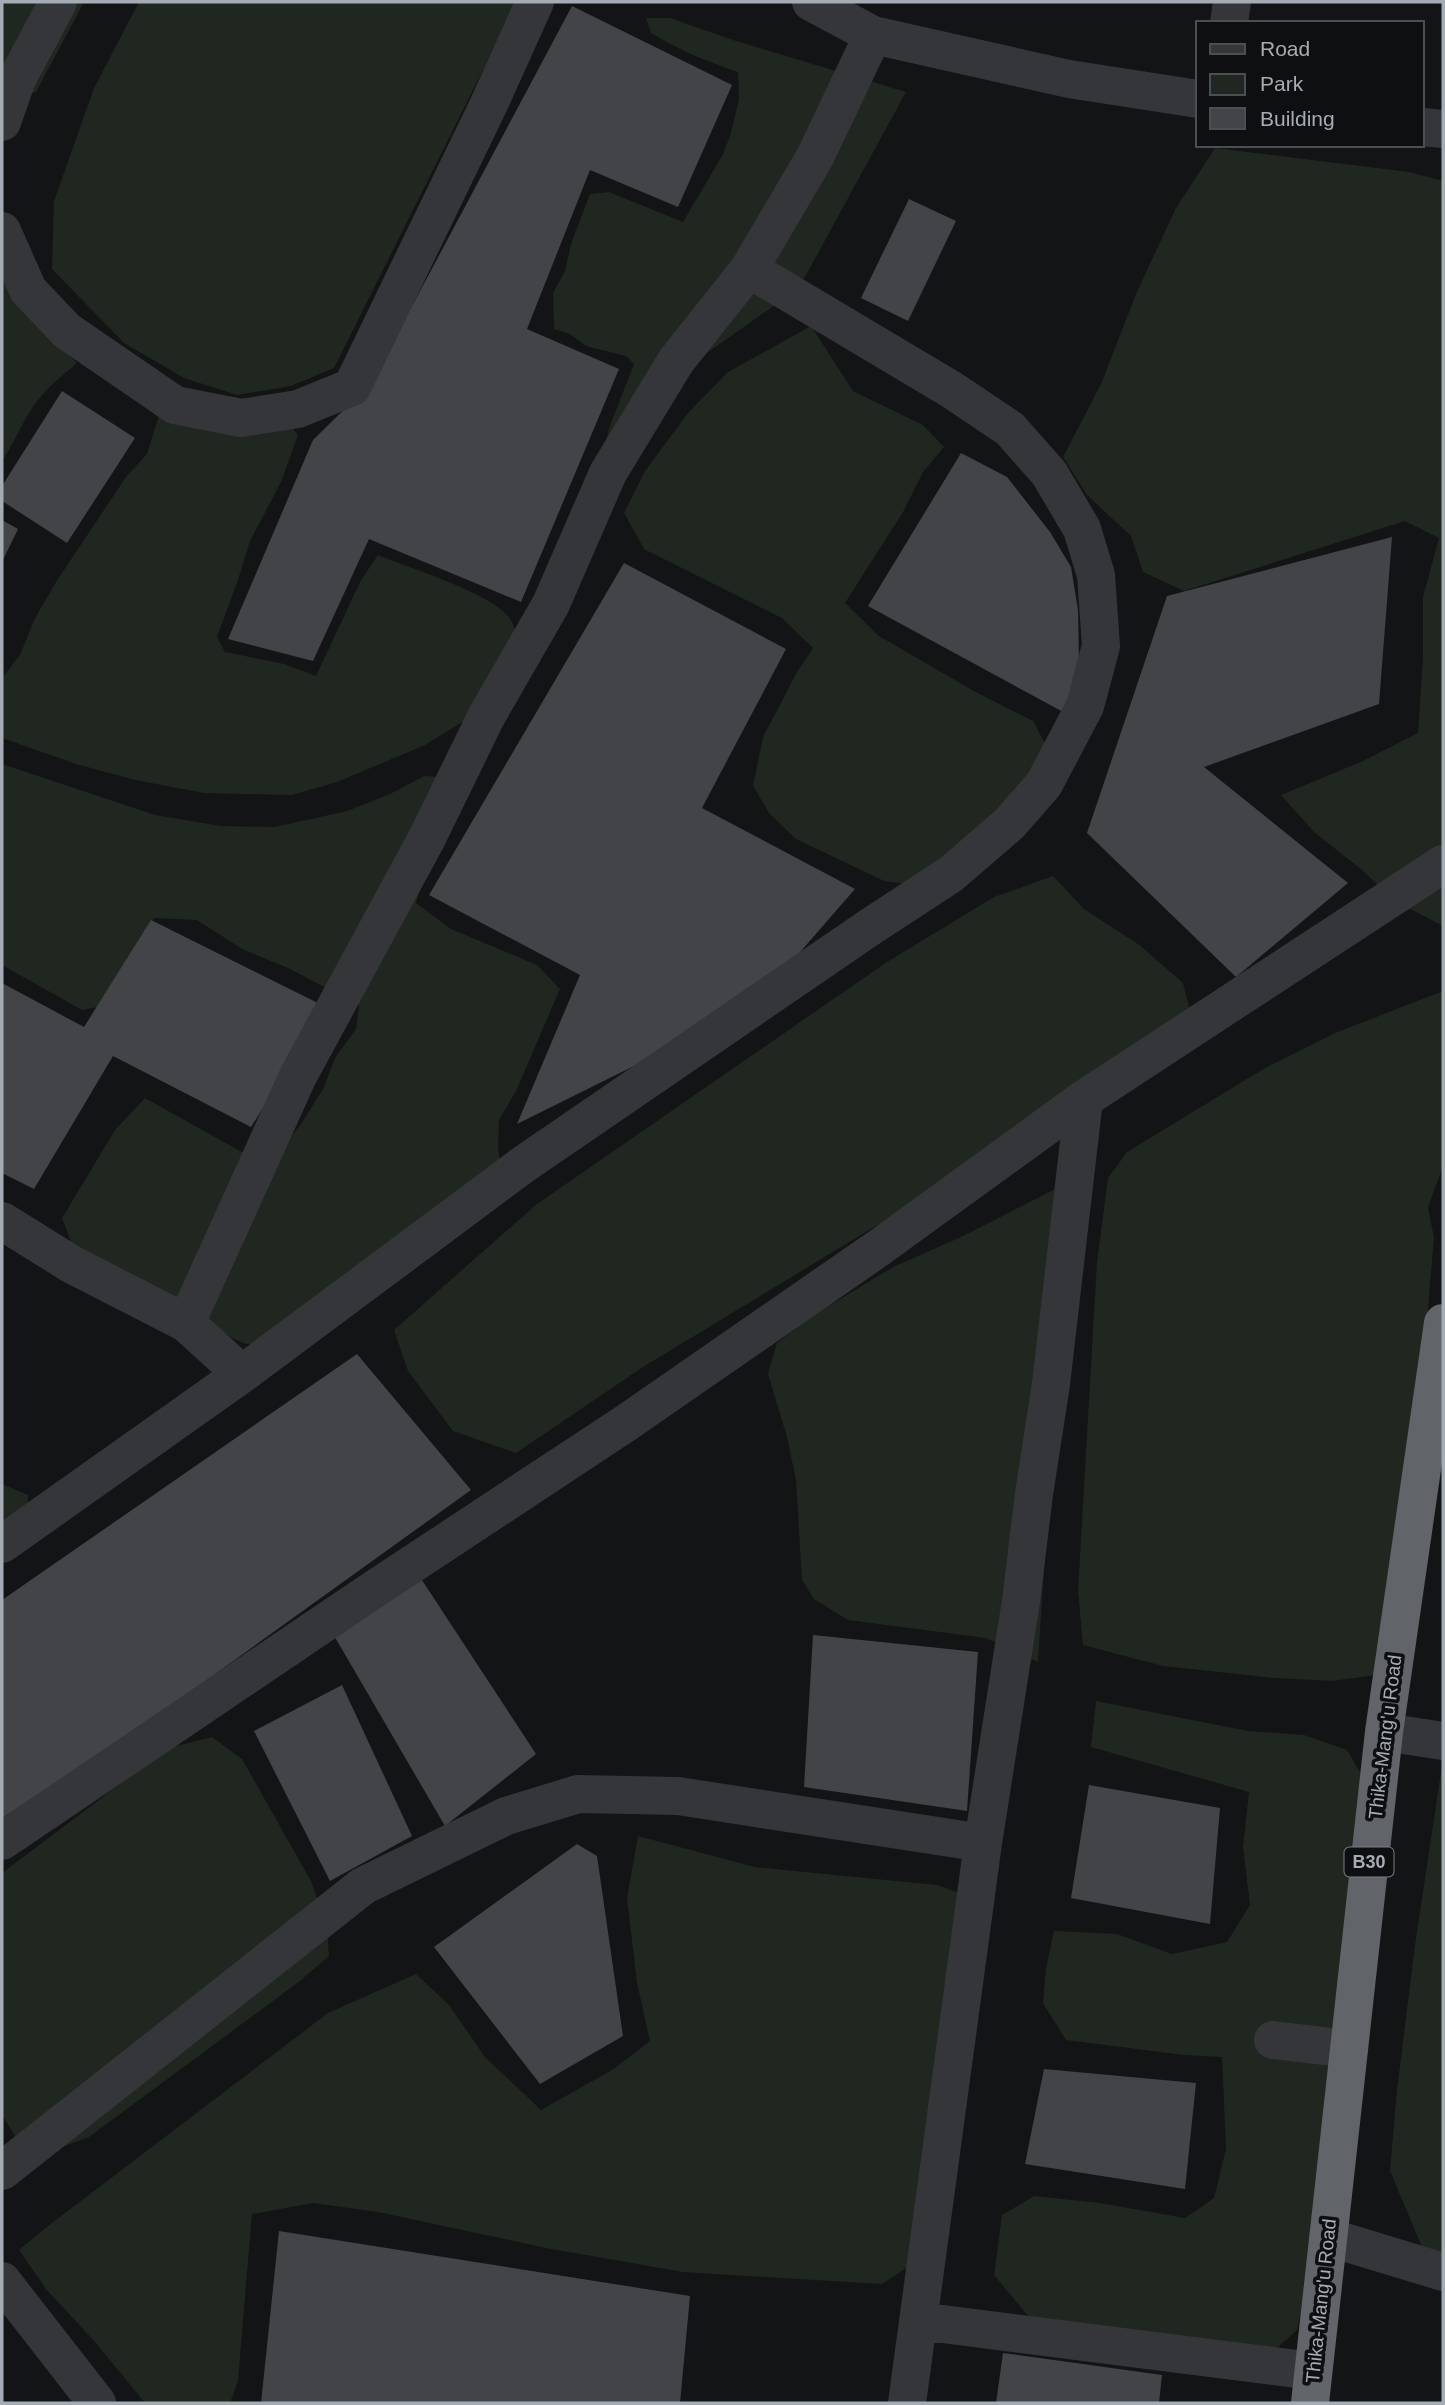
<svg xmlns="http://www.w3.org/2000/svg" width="1445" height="2405" viewBox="0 0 1445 2405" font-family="Helvetica,sans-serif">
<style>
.green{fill:#202720}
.building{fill:#424448}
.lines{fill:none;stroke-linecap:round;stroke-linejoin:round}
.minor{stroke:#35363a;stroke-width:38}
.highway{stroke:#61656a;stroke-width:38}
.labels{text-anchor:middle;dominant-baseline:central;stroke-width:7;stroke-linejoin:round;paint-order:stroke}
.shield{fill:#0e0f10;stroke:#787d83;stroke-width:2}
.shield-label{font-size:18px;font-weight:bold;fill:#a6acb4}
.street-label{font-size:19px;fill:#a6acb4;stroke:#0e0f10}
</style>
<rect width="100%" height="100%" fill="#131415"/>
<path class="green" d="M 2,2 L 84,2 L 36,92 L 11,101 L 2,98 Z
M 139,2 L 517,2 L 334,368 L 291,386 L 237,395 L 184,378 L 124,343 L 52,269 L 54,201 L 94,88 Z
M 646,18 L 670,18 L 733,40 L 906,92 L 805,277 L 778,303 L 677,374 L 593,505 L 609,428 L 634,364 L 626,356 L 586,346 L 570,334 L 554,329 L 553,293 L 565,271 L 571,244 L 590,194 L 609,192 L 683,222 L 723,154 L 730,136 L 739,100 L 738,72 C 708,62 679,50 651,33 Z
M 1215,148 L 1409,172 L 1443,181 L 1443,926 L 1395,901 L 1362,870 L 1314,832 L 1281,795 L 1363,761 L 1418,733 L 1423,658 L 1423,597 L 1439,538 L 1405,521 L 1184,591 L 1143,572 L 1131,536 L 1087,495 L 1063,457 L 1101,384 L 1136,294 L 1176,208 Z
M 2,272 L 41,328 L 77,363 C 61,377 45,389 33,407 C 21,424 14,444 2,461 Z
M 811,326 L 853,391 L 923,425 L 944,447 L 923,472 L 903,512 L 845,603 L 879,636 L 972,690 L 1033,721 L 1047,747 L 1021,794 L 917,885 L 884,881 L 796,839 L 769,813 L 753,786 L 763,737 L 797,672 L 813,648 L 782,618 L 644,549 L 624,513 L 645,471 L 688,413 L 728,372 Z
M 160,412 L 290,425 L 298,435 L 281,482 L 250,541 L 237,583 L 217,637 L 225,652 L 284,664 L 316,676 L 361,580 L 378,555 C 411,569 486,591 508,616 C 513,622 515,630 517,637 L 490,705 L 425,745 L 337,782 L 292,795 L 204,793 L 135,780 L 76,764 L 2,738 L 2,678 L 20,655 L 34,620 L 56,582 L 126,477 L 147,454 Z
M 2,764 L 155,815 L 221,826 L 275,827 L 347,811 L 390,794 L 424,776 L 454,778 L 416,903 L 451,929 L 537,965 L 560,989 L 516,1091 L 499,1120 L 498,1146 L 501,1176 L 277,1350 L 243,1343 L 199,1322 L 74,1250 L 62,1218 L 115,1130 L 145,1098 L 249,1156 L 282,1149 L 303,1121 L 323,1089 L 335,1058 L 356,1029 L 359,1005 L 288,968 L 242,949 L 197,920 L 154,918 L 135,959 L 103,1006 L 82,1010 L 2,965 Z
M 1053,876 L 1084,909 L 1138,944 L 1183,983 L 1194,1026 L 1133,1090 L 1087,1108 L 917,1201 L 643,1367 L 516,1453 L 453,1431 L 408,1371 L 394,1330 L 537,1204 L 887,962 L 994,897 Z
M 1443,991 L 1443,1166 L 1428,1207 L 1434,1238 L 1420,1405 L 1376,1675 L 1332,1681 L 1275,1678 L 1163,1666 L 1083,1645 L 1078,1591 L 1097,1262 L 1108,1178 L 1127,1152 L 1265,1068 L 1335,1033 Z
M 1065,1184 L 1049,1491 L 1038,1662 L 986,1638 L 848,1620 L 814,1599 L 802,1580 L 796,1480 L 787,1437 L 768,1374 L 777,1343 L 814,1315 L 893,1267 L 961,1237 Z
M 2,1484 L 28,1495 L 28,1518 L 2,1533 Z
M 1096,1701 L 1248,1731 L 1304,1735 L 1347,1750 L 1365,1781 L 1307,2286 L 1297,2330 L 1266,2358 L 1030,2318 L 994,2275 L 1002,2215 L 1034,2196 L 1100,2203 L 1185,2218 L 1214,2198 L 1226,2149 L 1222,2057 L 1184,2055 L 1066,2040 L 1043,2003 L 1046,1968 L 1054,1931 L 1117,1934 L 1172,1954 L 1227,1942 L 1250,1905 L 1243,1847 L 1249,1792 L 1091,1747 Z
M 212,1737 L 242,1759 L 311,1881 L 327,1926 L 329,1956 L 300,1981 L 89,2137 L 40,2155 L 17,2139 L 2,2115 L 2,1873 L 168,1748 Z
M 1443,1759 L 1443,2273 L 1427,2259 L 1390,2171 L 1397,2090 L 1415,1945 Z
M 638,1836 L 755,1867 L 937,1885 L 984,1902 L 926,2255 L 882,2284 L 683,2272 L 546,2248 L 378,2212 L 313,2203 L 252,2214 L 238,2381 L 230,2403 L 145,2403 L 96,2343 L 46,2289 L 19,2250 L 48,2226 L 328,2013 L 416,1974 L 449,2005 L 485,2057 L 541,2110 L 612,2070 L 650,2041 L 637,1983 L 627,1898 Z"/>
<path class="building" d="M 572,6 L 732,85 L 678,207 L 590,170 L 527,329 L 619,369 L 521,602 L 369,539 L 313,661 L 228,639 L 313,440 L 371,383 Z
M 909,199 L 956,221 L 908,321 L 861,298 Z
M 62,391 L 135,438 L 67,543 L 2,501 L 2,486 Z
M 961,453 L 1007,477 L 1050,532 L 1071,567 L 1078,610 L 1079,663 L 1065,713 L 868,606 Z
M 2,520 L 18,529 L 2,562 Z
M 1392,537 L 1379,704 L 1204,767 L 1348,883 L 1236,977 L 1087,833 L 1167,596 Z
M 624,563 L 786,649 L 702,808 L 855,889 L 781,974 L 656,1055 L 517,1124 L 580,975 L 429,895 Z
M 151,920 L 326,1007 L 251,1127 L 113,1056 L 34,1189 L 2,1173 L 2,983 L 84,1027 Z
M 357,1354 L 471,1490 L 129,1736 L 2,1818 L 2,1600 Z
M 416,1571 L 536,1754 L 445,1826 L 329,1627 Z
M 813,1635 L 978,1652 L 967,1811 L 804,1787 Z
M 342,1685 L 412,1836 L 330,1881 L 254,1731 Z
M 1089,1785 L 1220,1808 L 1210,1924 L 1071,1898 Z
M 577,1844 L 597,1856 L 623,2036 L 540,2084 L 434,1947 Z
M 1044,2069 L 1196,2083 L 1185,2189 L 1025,2164 Z
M 279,2231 L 690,2296 L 680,2403 L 261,2403 Z
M 1003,2353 L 1162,2375 L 1159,2403 L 996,2403 Z"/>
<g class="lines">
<path class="minor" d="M 811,2 L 873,35 L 1069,79 L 1198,99
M 1229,23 L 1232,2
M 2,122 L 17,79 L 58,2
M 1422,127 L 1443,129
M 2,231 L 28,290 L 67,331 L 175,405 L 241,418 L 298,409 L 352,387 L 488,106 L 535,2
M 2,1221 L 71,1264 L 186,1323 L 242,1374
M 186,1323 L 298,1076 L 427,838 L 486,717 L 551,604 L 608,473 L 676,361 L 749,269
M 2,1544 L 242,1374 L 524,1164 L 870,927 L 951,874 L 1010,823 L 1044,784 L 1085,706 L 1101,646 L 1096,575 L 1082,529 L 1049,473 L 1010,429 L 952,390 L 749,269 L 815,157 L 873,35
M 1384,1732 L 1443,1741
M 2,1841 L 373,1590 L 626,1423 L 880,1247 L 1084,1099 L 1443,864
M 1273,2040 L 1349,2049
M 2,2171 L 363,1886 L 506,1816 L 578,1794 L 678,1796 L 983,1843
M 1328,2237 L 1443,2272
M 2,2281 L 97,2403
M 919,2321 L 1313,2371
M 907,2403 L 983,1843 L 1021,1601 L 1034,1494 L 1051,1384 L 1084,1099"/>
<path class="highway" d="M 1310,2403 L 1384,1732 L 1443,1323"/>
</g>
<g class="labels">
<rect class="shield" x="1344.5" y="1847.5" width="49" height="29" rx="5"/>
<g class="shield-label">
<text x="1369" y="1862">B30</text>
</g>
<g class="street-label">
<text transform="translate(1385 1737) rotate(-83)">Thika-Mang'u Road</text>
<text transform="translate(1321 2301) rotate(-84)">Thika-Mang'u Road</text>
</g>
</g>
<rect width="1445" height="2405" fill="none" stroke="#a6acb4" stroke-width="7"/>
<rect x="1196" y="21" width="228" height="126" fill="#0e0f10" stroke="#4b4e52" stroke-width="2"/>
<rect x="1210" y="44" width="35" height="10" fill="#35363a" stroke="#4b4e52" stroke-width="2"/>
<text x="1260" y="56" font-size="21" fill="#a6acb4">Road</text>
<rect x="1210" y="74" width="35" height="21" fill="#202720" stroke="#4b4e52" stroke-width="2"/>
<text x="1260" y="91" font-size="21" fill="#a6acb4">Park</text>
<rect x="1210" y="108" width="35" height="21" fill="#424448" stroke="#4b4e52" stroke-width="2"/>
<text x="1260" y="126" font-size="21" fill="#a6acb4">Building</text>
</svg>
